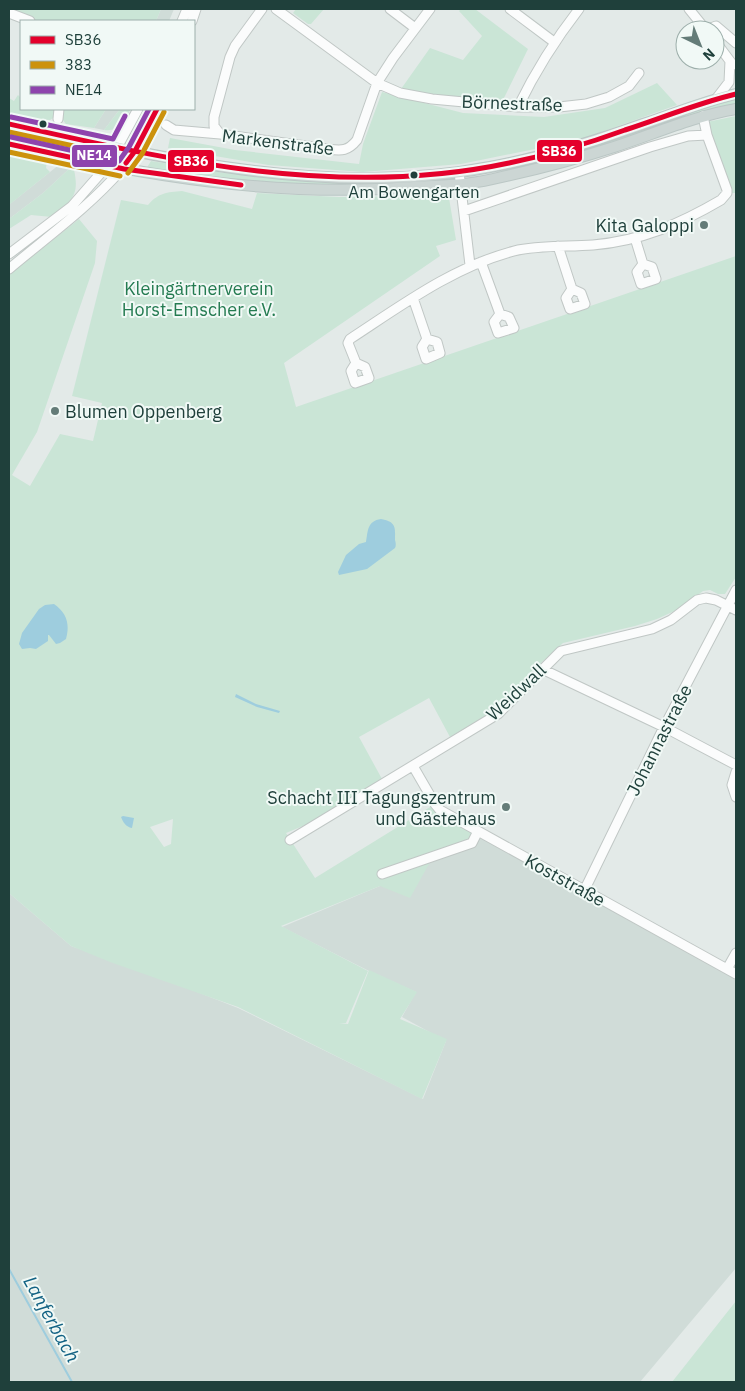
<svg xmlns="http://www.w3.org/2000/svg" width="745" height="1391" viewBox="0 0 745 1391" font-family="'IBM Plex Sans',sans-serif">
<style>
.built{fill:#d0dcd8}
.green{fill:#cae5d6;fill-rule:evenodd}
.water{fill:#9ecdde}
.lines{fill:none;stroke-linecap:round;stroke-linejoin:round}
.stream{stroke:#9ecdde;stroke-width:2}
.minor-casing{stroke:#c0c7c5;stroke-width:11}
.major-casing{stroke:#bbc7c5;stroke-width:12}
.minor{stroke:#fbfcfc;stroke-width:9}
.major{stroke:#ccd6d4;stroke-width:10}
.bus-1-casing{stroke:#f1f9f6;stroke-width:9}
.bus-2-casing{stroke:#f1f9f6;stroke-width:9}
.bus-3-casing{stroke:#f1f9f6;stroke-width:9}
.bus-1{stroke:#e4002b;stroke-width:5}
.bus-2{stroke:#cc920c;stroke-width:5}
.bus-3{stroke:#8e44ad;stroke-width:5}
.bus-dot{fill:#1f403b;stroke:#f1f9f6;stroke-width:2}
.poi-dot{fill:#647c78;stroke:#f1f9f6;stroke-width:2}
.labels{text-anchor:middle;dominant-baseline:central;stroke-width:4;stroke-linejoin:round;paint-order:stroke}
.bus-label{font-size:17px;fill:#1f403b;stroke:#f1f9f6}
.street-label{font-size:18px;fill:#1f403b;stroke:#f1f9f6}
.poi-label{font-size:18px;fill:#1f403b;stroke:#f1f9f6;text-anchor:end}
.park-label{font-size:18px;fill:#247b51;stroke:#f1f9f6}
.water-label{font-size:19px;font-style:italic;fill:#126283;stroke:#f1f9f6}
.line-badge{stroke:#f1f9f6;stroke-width:2}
.badge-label{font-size:14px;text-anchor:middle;font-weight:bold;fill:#fff}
</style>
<rect width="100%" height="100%" fill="#e3eae8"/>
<path class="built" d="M 161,9 L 174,9 L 169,21 L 156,21 Z
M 106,109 L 120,109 L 104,130 L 94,128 Z
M 60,164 L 70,168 L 43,193 L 9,219 L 9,205 L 10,204 Z
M 478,831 L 586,896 L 736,979 L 736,1268 L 640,1382 L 9,1382 L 9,893 L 71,946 L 151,974 L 238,1008 L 423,1099 L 446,1041 L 402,1017 L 416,992 L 367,970 L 282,927 L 380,886 Z"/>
<path class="green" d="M 9,9 L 161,9 L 156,21 L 30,21 Z
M 296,9 L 324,9 L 311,24 L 308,24 L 293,13 Z
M 461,9 L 475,9 L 528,49 L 502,102 L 437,97 L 401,89 L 430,48 L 463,60 L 482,36 L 459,11 Z
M 657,83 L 677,105 L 579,140 L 461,164 L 363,172 L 268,165 L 168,148 L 170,138 L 235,150 L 359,164 L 363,144 L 382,92 L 463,113 L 544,117 L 605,108 Z
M 18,95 L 21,98 L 21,109 L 59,109 L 58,119 L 53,118 L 50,120 L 9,117 L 9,98 L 14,101 Z
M 736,98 L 736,105 L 589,152 L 532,168 L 467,179 L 516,170 L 567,156 L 676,116 Z
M 63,109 L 106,109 L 94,128 L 66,124 L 62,119 Z
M 120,109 L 131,109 C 123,121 120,132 104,130 Z
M 142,109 L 153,109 L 140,133 L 129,131 Z
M 736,116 L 736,193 L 729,193 L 707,122 Z
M 9,128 L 81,144 L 73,152 L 9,139 Z
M 9,152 L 47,161 L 46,168 L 50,172 L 9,205 Z
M 151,161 L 224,173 L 309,179 L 444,177 L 444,182 L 367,186 L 253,183 L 146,169 Z
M 70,168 L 74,170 C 80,196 71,201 52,217 L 31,215 L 9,229 L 9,219 L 43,193 Z
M 182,191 L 252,209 L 257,193 L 339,197 L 431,196 L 449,198 L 456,240 L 436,246 L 440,256 L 284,363 L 296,407 L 736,256 L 736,577 L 725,594 L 718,594 L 710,590 L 703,591 L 679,609 L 657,619 L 635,626 L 563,643 L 531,672 L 497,709 L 450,737 L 429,698 L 359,737 L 382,779 L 310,823 L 286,833 L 315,878 L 435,804 L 478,831 L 472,843 L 434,855 L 410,898 L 380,886 L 281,926 L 368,971 L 346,1023 L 339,1023 L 348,1024 L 369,970 L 417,992 L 400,1019 L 447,1039 L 422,1099 L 238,1007 L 110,962 L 71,946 L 9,893 L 9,275 L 79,219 L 97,241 L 95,263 L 37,432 L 12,475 L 30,486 L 60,434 L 93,441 L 102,403 L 72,396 L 121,200 L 148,205 C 158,193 167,192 182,191 ZM 173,819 L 171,844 L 164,847 L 150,827 Z
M 736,1301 L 736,1382 L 672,1382 Z"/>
<path class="water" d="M 381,519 C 397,522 395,528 395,540 C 396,543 396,546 395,548 L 367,569 L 339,575 L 338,572 L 346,555 L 359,544 L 366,542 C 368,531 367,521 381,519 Z
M 54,604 C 67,613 70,624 66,639 L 60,643 L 56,644 L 49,635 L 48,635 L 48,641 L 36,649 L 30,648 L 22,649 L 19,644 L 22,633 L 39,609 L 45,605 Z
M 236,694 L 256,704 L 280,711 L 279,713 L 257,707 L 235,697 Z
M 123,816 L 134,818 L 132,828 C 126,827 123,822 121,817 Z"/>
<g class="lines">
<path class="stream" d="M 9,1269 L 72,1382"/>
<defs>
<path id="minor" d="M 276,9 L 377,83 L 400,93 L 432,99 L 518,107 L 559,107 L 586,104 L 609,97 L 629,86 L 639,73
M 390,9 L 415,28
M 510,9 L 554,42
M 689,9 L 706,30 L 716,26 L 736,43
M 9,13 L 30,21
M 182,21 L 187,9
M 192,21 L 196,9
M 715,41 L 733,65
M 716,99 L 729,82 L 730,61
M 518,107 C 535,72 555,40 579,9
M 58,119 L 59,109
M 166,125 L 174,130 L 220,134 L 328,149 C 342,151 348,151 357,140 L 377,83 L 393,58 L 430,9
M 220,134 L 214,126 L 214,117 L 230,57 L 235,46 L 262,9
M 459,172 L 470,265
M 464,211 L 650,147 L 688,136 L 707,135
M 635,238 L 643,264 L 637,272 L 641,284 L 656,279 L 652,267 L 643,264
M 558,246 L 572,289 L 566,298 L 570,309 L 585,304 L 581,293 L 572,289
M 9,254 L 72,206 L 107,166 L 138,109
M 481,262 L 500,314 L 494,322 L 498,333 L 514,328 L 509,317 L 500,314
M 9,269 C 47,237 89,207 122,169 C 137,151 147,129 157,109
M 413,298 L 427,339 L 422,347 L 426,359 L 440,353 L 437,342 L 427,339
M 356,363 L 365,367 L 369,378 L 355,383 L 351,371 L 356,363 L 348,343 L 350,339 C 402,305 453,267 514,251 C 539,245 567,247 593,245 C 641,241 680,224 721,200 L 727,193 L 727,190 L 707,135 L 703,116
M 542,669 L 664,727 L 736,765
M 413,766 L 435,804 L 440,810 L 736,974
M 736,772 L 732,785 L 736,797
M 290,840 L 498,714 L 561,651 L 652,629 L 671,620 L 697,600 L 706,598 L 716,600 L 736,610
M 382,874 L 472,843 L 478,831
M 584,891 L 664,727 L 736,590
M 727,969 L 736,953"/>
<path id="major" d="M 9,124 C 165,159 331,198 490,167 C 543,157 593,142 643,124 C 674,114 704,101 736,94
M 9,144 C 141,176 277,198 414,187 C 440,186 467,185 493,179 C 534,170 574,160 614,147 C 654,134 694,116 736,109"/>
</defs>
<use href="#minor" class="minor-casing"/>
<use href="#major" class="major-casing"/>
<use href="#minor" class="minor"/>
<use href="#major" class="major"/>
<defs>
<path id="bus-1" d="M 9,124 C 173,161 341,199 509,163 C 548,155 587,144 625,130 C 662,118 698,103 736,94
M 9,144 L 124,169 L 241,185
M 126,163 L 135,151 L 157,109"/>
<path id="bus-2" d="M 9,132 L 115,155
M 9,152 L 120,176
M 128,173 L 142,154 L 164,112"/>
<path id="bus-3" d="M 11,117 L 113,139 L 125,116
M 11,137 L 119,161 L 129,147 L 149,109"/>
</defs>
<use href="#bus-1" class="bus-1-casing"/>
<use href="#bus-2" class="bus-2-casing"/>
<use href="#bus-3" class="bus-3-casing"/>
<use href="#bus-1" class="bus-1"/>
<use href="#bus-2" class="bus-2"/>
<use href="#bus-3" class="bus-3"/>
</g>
<g class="bus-dot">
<circle cx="43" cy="124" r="4.5"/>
<circle cx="414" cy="175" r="4.5"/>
</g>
<g class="poi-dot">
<circle cx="704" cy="225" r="5"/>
<circle cx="55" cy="411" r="5"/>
<circle cx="506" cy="807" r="5"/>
</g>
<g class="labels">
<g class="bus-label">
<text x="414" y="192">Am Bowengarten</text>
</g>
<g class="street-label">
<text transform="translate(512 103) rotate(2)">Börnestraße</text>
<text transform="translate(278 142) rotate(7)">Markenstraße</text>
<text transform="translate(516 692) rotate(-43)">Weidwall</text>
<text transform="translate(659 740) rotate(-63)">Johannastraße</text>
<text transform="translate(565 880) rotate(29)">Koststraße</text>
</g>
<g class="poi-label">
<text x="694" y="225">Kita Galoppi</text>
<text x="65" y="411" text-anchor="start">Blumen Oppenberg</text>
<text x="496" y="797">Schacht III Tagungszentrum<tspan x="496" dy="21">und Gästehaus</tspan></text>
</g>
<g class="park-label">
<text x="199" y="288">Kleingärtnerverein<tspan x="199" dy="21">Horst-Emscher e.V.</tspan></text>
</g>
<g class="water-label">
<text transform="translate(52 1319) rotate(61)">Lanferbach</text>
</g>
</g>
<g class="line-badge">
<rect x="536" y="139" width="47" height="24" rx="5" fill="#e4002b"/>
<rect x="71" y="144" width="47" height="24" rx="5" fill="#8e44ad"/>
<rect x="167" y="149" width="48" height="24" rx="5" fill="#e4002b"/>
</g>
<g class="badge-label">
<text x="559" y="156">SB36</text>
<text x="94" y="160">NE14</text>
<text x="191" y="166">SB36</text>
</g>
<rect width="745" height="1391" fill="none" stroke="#1f403b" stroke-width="20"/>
<rect x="20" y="20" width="175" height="90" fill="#f1f9f6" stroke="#9dafab"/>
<rect x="30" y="36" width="25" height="8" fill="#e4002b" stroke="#9dafab"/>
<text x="65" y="45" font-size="15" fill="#1f403b">SB36</text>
<rect x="30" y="61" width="25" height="8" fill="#cc920c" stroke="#9dafab"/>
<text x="65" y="70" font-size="15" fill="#1f403b">383</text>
<rect x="30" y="86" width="25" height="8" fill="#8e44ad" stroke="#9dafab"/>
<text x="65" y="95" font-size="15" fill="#1f403b">NE14</text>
<g transform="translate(700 45) rotate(137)"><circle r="24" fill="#f1f9f6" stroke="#9dafab"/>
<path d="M0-4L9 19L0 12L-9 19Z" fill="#647c78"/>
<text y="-8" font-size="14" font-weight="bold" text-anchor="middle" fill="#1f403b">N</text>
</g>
</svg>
